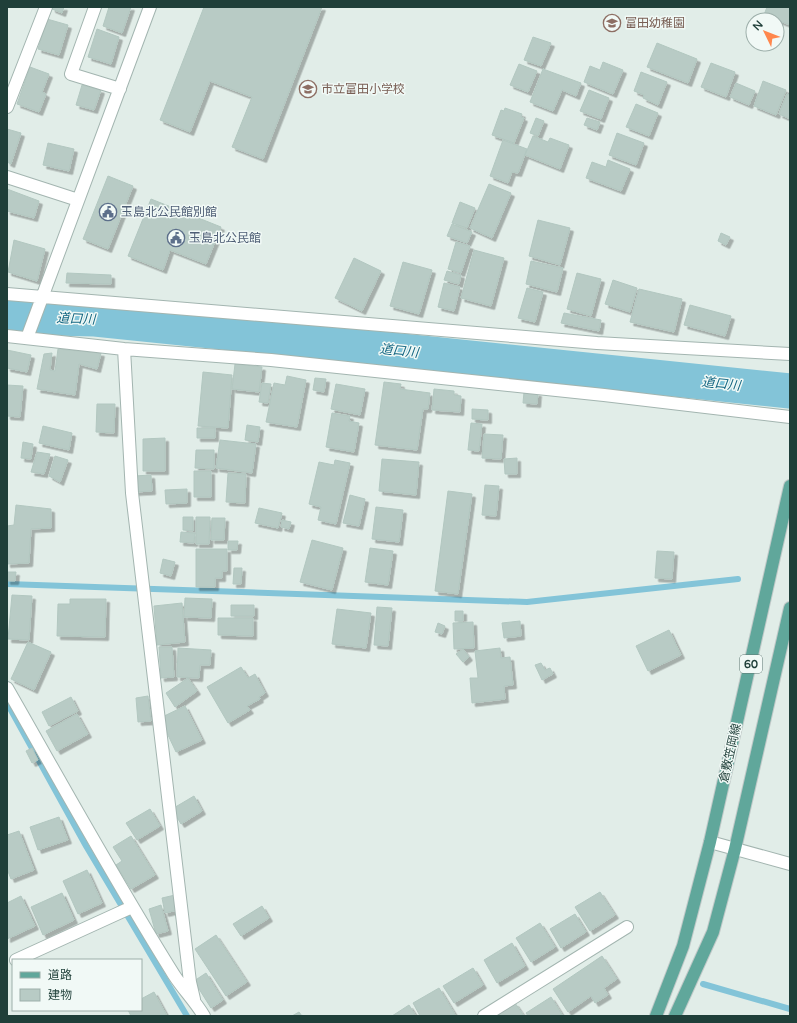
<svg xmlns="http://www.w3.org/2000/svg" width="797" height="1023" viewBox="0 0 797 1023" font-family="'Varela Round','Noto Sans JP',sans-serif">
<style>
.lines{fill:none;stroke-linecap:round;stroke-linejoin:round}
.stream{stroke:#83c4d8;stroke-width:6}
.river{stroke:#83c4d8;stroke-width:35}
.building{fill:#b8cbc5;stroke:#b2c7c0;filter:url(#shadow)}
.minor-casing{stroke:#a3b5b0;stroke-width:14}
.tertiary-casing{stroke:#a3b5b0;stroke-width:14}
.primary-casing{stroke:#c0c9c8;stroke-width:14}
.minor{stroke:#fff;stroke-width:12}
.tertiary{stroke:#fff;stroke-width:12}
.primary{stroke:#60a79b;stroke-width:12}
.labels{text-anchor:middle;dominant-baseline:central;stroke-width:3;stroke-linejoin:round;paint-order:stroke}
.shield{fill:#f1f9f6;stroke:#5e7772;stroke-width:1}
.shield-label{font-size:11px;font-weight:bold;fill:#1f3f39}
.education-label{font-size:12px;fill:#785e54;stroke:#f1f9f6;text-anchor:start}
.service-label{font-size:12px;fill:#4e5e75;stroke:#f1f9f6;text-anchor:start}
.street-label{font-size:12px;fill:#1f3f39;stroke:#f1f9f6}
.water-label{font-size:13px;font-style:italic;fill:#136682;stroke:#f1f9f6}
</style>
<defs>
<filter id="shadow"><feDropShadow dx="3.5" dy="3.5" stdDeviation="0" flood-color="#0004"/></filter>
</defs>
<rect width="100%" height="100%" fill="#e1ede8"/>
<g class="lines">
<path class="stream" d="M 7,584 L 527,602 L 738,579
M 7,703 L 86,846 L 187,1016
M 703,984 L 790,1009"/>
<path class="river" d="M 7,317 L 95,319 L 790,391"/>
</g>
<path class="building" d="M 52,7 L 64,7 L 62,13 L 52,9 Z
M 109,7 L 131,7 L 122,33 L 103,26 Z
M 204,7 L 322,7 L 263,159 L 232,147 L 252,97 L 210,81 L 190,132 L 160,120 Z
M 767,7 L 790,7 L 790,25 L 764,15 Z
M 47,19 L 68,25 L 59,55 L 38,49 Z
M 97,29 L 119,37 L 111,64 L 88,57 Z
M 533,37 L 551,43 L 541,66 L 524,60 Z
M 657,43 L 697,59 L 688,83 L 647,67 Z
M 603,62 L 623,70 L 613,94 L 584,82 L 590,66 L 600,70 Z
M 711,63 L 735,72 L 726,97 L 701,87 Z
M 519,64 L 537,71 L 528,92 L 510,85 Z
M 30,67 L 49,74 L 42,92 L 46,94 L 39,112 L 17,104 Z
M 543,69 L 581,83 L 576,96 L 562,90 L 553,111 L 530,102 Z
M 641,72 L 667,82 L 658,105 L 643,98 L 644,95 L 634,91 Z
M 763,81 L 786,90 L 776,115 L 754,106 Z
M 736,83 L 755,91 L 749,105 L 730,97 Z
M 82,85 L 101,90 L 94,110 L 76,105 Z
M 589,90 L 609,98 L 601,119 L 580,111 Z
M 787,94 L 790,95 L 790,119 L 779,114 Z
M 636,104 L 658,113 L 649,136 L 626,127 Z
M 505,108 L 522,114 L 521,117 L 524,118 L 514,143 L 492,135 L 501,110 L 504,111 Z
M 536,118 L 544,121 L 538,136 L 530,133 Z
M 587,118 L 600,122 L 597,130 L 584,125 Z
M 7,129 L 21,133 L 11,164 L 7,162 Z
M 617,133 L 644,143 L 636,165 L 609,155 Z
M 533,136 L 548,142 L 550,138 L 569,145 L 560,169 L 525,155 Z
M 503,140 L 527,149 L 518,173 L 512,172 L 508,183 L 490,176 Z
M 48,143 L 74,149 L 69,171 L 43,165 Z
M 608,160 L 630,169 L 621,191 L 586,178 L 592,162 L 606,167 Z
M 108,176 L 133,186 L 108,249 L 83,239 Z
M 489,184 L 511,193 L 492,238 L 470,228 Z
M 7,189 L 39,201 L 34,218 L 7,211 Z
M 151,199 L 221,227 L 206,264 L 170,250 L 163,270 L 128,256 Z
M 460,202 L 475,208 L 467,228 L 452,223 Z
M 538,220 L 570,228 L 560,265 L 529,256 Z
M 452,224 L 472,232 L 467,243 L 447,236 Z
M 721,233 L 730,237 L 726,245 L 718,241 Z
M 14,240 L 45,249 L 37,281 L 8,272 Z
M 456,242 L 470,246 L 461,273 L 448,269 Z
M 474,250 L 504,258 L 491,306 L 461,298 Z
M 354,258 L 381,271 L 362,311 L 335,298 Z
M 531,261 L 563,268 L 557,292 L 526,284 Z
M 403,262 L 432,270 L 419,314 L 390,306 Z
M 447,271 L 461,275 L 459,284 L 444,280 Z
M 67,273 L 111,275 L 111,284 L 66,283 Z
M 577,273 L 601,279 L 591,316 L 567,309 Z
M 613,280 L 637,288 L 630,312 L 605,304 Z
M 444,283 L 460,287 L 454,311 L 438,307 Z
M 527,288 L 543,292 L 535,322 L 518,318 Z
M 639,289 L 682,299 L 674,332 L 630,322 Z
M 690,305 L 731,316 L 725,336 L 684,325 Z
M 564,313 L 601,320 L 599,331 L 561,323 Z
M 58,349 L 101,353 L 97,369 L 79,364 L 75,395 L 37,389 L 44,354 L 52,353 L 50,370 L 55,371 Z
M 7,350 L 31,355 L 27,372 L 7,368 Z
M 235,364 L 262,367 L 259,392 L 232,389 Z
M 203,372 L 232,375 L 228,428 L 198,426 Z
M 287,376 L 306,380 L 297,427 L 266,422 L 274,383 L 285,385 Z
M 315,378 L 326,379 L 324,392 L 313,390 Z
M 384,382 L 401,384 L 400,389 L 430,393 L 428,409 L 423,409 L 417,450 L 375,445 Z
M 262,383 L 271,384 L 268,403 L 259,402 Z
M 336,384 L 365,389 L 360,415 L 331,409 Z
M 7,385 L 23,386 L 20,417 L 7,416 Z
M 434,389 L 454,391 L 454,395 L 461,396 L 460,412 L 432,410 Z
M 524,392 L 538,393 L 537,404 L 523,403 Z
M 97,404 L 115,404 L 114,433 L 96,432 Z
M 472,409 L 488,410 L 488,420 L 472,419 Z
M 332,413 L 350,416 L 349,421 L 359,423 L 354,452 L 326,447 Z
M 471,423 L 482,424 L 479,451 L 468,450 Z
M 247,425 L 260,427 L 258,442 L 245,440 Z
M 43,426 L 72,433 L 69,450 L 39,443 Z
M 197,428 L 215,428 L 215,438 L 197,438 Z
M 484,434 L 503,435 L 501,459 L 482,458 Z
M 165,438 L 165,471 L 143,471 L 143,439 Z
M 220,440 L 256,444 L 252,473 L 216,468 Z
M 23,442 L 33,444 L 31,459 L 21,458 Z
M 196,450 L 214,450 L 214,469 L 195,468 Z
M 37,452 L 50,454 L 44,474 L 31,472 Z
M 55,456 L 68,460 L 60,482 L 49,476 Z
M 517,458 L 517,474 L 505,474 L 504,459 Z
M 382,459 L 419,462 L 416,495 L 379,491 Z
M 335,460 L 350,463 L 336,524 L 318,520 L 321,507 L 309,504 L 319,462 L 334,465 Z
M 194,471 L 211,471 L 211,497 L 194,497 Z
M 228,473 L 246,474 L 245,503 L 226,502 Z
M 151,475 L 152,491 L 135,492 L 134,476 Z
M 485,485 L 499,486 L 496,516 L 482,515 Z
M 187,489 L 187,503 L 166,504 L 165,490 Z
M 448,491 L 472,494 L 458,594 L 435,591 Z
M 350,495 L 365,499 L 359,526 L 343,523 Z
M 16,505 L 51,509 L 51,528 L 31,529 L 29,563 L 7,564 L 7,526 L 14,525 Z
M 376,507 L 403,510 L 399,542 L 372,539 Z
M 259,508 L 282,513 L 278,528 L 255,523 Z
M 183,517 L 193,517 L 193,531 L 183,530 Z
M 196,517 L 210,517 L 209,544 L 196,544 Z
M 212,518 L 225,518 L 224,540 L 211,540 Z
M 282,520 L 291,522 L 289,529 L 281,527 Z
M 181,532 L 195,533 L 194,543 L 180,542 Z
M 312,540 L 343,548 L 332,590 L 300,582 Z
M 228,541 L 238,541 L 237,550 L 228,550 Z
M 370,548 L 393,551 L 388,585 L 365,582 Z
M 196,549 L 227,549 L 227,571 L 222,571 L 222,578 L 215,578 L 215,587 L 196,587 Z
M 657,551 L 674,552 L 672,579 L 655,578 Z
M 163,559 L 175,562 L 171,576 L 160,573 Z
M 234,568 L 242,568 L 241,584 L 233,584 Z
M 7,572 L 16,572 L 15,581 L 7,581 Z
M 12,595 L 32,596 L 29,640 L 8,639 Z
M 185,598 L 212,599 L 211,618 L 184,617 Z
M 70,599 L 106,599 L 105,637 L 57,636 L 58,604 L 70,604 Z
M 182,603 L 185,642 L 157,645 L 154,606 Z
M 231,605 L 254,605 L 254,616 L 231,616 Z
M 377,607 L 392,608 L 388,646 L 374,645 Z
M 337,609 L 371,613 L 366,648 L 332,644 Z
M 455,611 L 463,611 L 463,621 L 455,621 Z
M 218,618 L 253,618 L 253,636 L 218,635 Z
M 520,621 L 521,636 L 504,638 L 502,623 Z
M 473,622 L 474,648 L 454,649 L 453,623 Z
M 438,623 L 445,626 L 442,634 L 435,632 Z
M 669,630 L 681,655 L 648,671 L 636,646 Z
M 28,642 L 51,652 L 34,690 L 11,679 Z
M 159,647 L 172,647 L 174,677 L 161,678 Z
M 178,648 L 211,650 L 210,665 L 200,665 L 199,678 L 177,677 Z
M 500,648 L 501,658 L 510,657 L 513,685 L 504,686 L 505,699 L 472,703 L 470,678 L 478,678 L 475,651 Z
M 463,649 L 469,657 L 463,662 L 456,654 Z
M 541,663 L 545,670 L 550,668 L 553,674 L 542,680 L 535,665 Z
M 241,667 L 248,678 L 255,674 L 265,693 L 259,697 L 260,699 L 247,706 L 250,710 L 228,723 L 207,687 Z
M 188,678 L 197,691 L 175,707 L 166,693 Z
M 148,696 L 151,721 L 138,722 L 136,698 Z
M 71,697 L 78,711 L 49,726 L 42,712 Z
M 185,706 L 202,740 L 176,752 L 160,718 Z
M 77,714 L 88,734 L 57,751 L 46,731 Z
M 32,748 L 38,760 L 32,763 L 26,751 Z
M 194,796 L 202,811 L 181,824 L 172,809 Z
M 150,809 L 160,826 L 137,840 L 126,823 Z
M 59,817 L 68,840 L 38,850 L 30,827 Z
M 19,831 L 34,870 L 11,879 L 7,869 L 7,835 Z
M 131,836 L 155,875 L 131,889 L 116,865 L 122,861 L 113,847 Z
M 87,870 L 102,903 L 78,914 L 63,881 Z
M 600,892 L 615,915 L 590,931 L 575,907 Z
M 62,893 L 74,920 L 43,935 L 31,907 Z
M 175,895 L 178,910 L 165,913 L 162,898 Z
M 21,896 L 35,926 L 7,939 L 7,903 Z
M 161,905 L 168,931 L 156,934 L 149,909 Z
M 262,906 L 269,918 L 241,936 L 233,924 Z
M 575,914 L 586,932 L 561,948 L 550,929 Z
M 540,923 L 555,947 L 531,962 L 516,938 Z
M 216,935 L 247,982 L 226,996 L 195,949 Z
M 512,943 L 525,966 L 497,983 L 484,960 Z
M 602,956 L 617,979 L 604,988 L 608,995 L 595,1003 L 591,996 L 568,1012 L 553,989 Z
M 473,968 L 483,985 L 454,1003 L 443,986 Z
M 206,973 L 223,1000 L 211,1008 L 194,981 Z
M 439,988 L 456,1016 L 420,1016 L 413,1003 Z
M 154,992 L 167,1016 L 131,1016 L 128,1010 L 141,1010 L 141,999 Z
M 551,997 L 563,1016 L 528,1016 L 526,1013 Z
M 515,1003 L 524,1016 L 501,1016 L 499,1014 Z
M 409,1005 L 416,1016 L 392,1016 Z
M 299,1012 L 302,1016 L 292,1016 Z"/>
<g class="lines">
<defs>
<path id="minor" d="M 95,7 L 71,74 L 120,89
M 7,107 L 46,7
M 7,177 L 78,200
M 7,294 L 597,343 L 790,354
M 7,336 L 124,349 L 271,360 L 604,395 L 790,417
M 27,338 L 150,7
M 124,349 L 132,493 L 190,982 L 194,999
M 7,688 C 62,784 115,881 174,975 C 183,989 195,1001 204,1016
M 16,960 L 132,907
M 484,1016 L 627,927"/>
<path id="tertiary" d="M 710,842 L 790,864"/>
<path id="primary" d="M 656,1016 L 683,946 L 710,842 L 790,486
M 675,1016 L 713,932 L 735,849 L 790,608"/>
</defs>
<use href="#minor" class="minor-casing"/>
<use href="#tertiary" class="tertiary-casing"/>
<use href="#primary" class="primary-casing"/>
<use href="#minor" class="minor"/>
<use href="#tertiary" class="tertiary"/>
<use href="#primary" class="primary"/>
</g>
<defs>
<symbol id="school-ring" viewBox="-11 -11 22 22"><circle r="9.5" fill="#f1f9f6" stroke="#8d6e63" stroke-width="1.5"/><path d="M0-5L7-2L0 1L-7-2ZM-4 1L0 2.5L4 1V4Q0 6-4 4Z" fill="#8d6e63"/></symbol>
<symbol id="civic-ring" viewBox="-11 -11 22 22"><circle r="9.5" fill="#f1f9f6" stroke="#5c6f8a" stroke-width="1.5"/><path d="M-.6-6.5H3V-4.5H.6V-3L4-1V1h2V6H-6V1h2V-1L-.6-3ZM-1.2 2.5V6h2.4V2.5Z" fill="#5c6f8a"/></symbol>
</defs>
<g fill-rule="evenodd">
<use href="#school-ring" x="602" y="13" width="20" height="20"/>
<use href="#school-ring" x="298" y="79" width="20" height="20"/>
<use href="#civic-ring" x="98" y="202" width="20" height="20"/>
<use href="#civic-ring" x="166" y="228" width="20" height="20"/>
</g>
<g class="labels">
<rect class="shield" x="740" y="655" width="22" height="18" rx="3"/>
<g class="shield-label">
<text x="751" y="664">60</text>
</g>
<g class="education-label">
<text x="625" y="23">富田幼稚園</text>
<text x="321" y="89">市立富田小学校</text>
</g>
<g class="service-label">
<text x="121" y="212">玉島北公民館別館</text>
<text x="189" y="238">玉島北公民館</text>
</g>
<g class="street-label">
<text transform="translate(730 753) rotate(-77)">倉敷笠岡線</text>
</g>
<g class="water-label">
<text transform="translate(76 319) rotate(2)">道口川</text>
<text transform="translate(399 351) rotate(6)">道口川</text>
<text transform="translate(721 384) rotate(6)">道口川</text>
</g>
</g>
<rect width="797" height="1023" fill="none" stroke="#1f3f39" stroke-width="16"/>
<rect x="12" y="959" width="130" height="52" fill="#f1f9f6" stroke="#9dafaa"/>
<rect x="20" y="972" width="20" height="6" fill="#60a79b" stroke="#9dafaa"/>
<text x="48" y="979" font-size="12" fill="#1f3f39">道路</text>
<rect x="20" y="989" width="20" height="12" fill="#b8cbc5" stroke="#9dafaa"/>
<text x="48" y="999" font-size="12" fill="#1f3f39">建物</text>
<g transform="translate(765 32) rotate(313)"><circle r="19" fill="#f1f9f6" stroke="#9dafaa"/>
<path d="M0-3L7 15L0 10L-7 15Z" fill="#ff874c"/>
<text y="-6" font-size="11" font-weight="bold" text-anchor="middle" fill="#1f3f39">N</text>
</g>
</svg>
